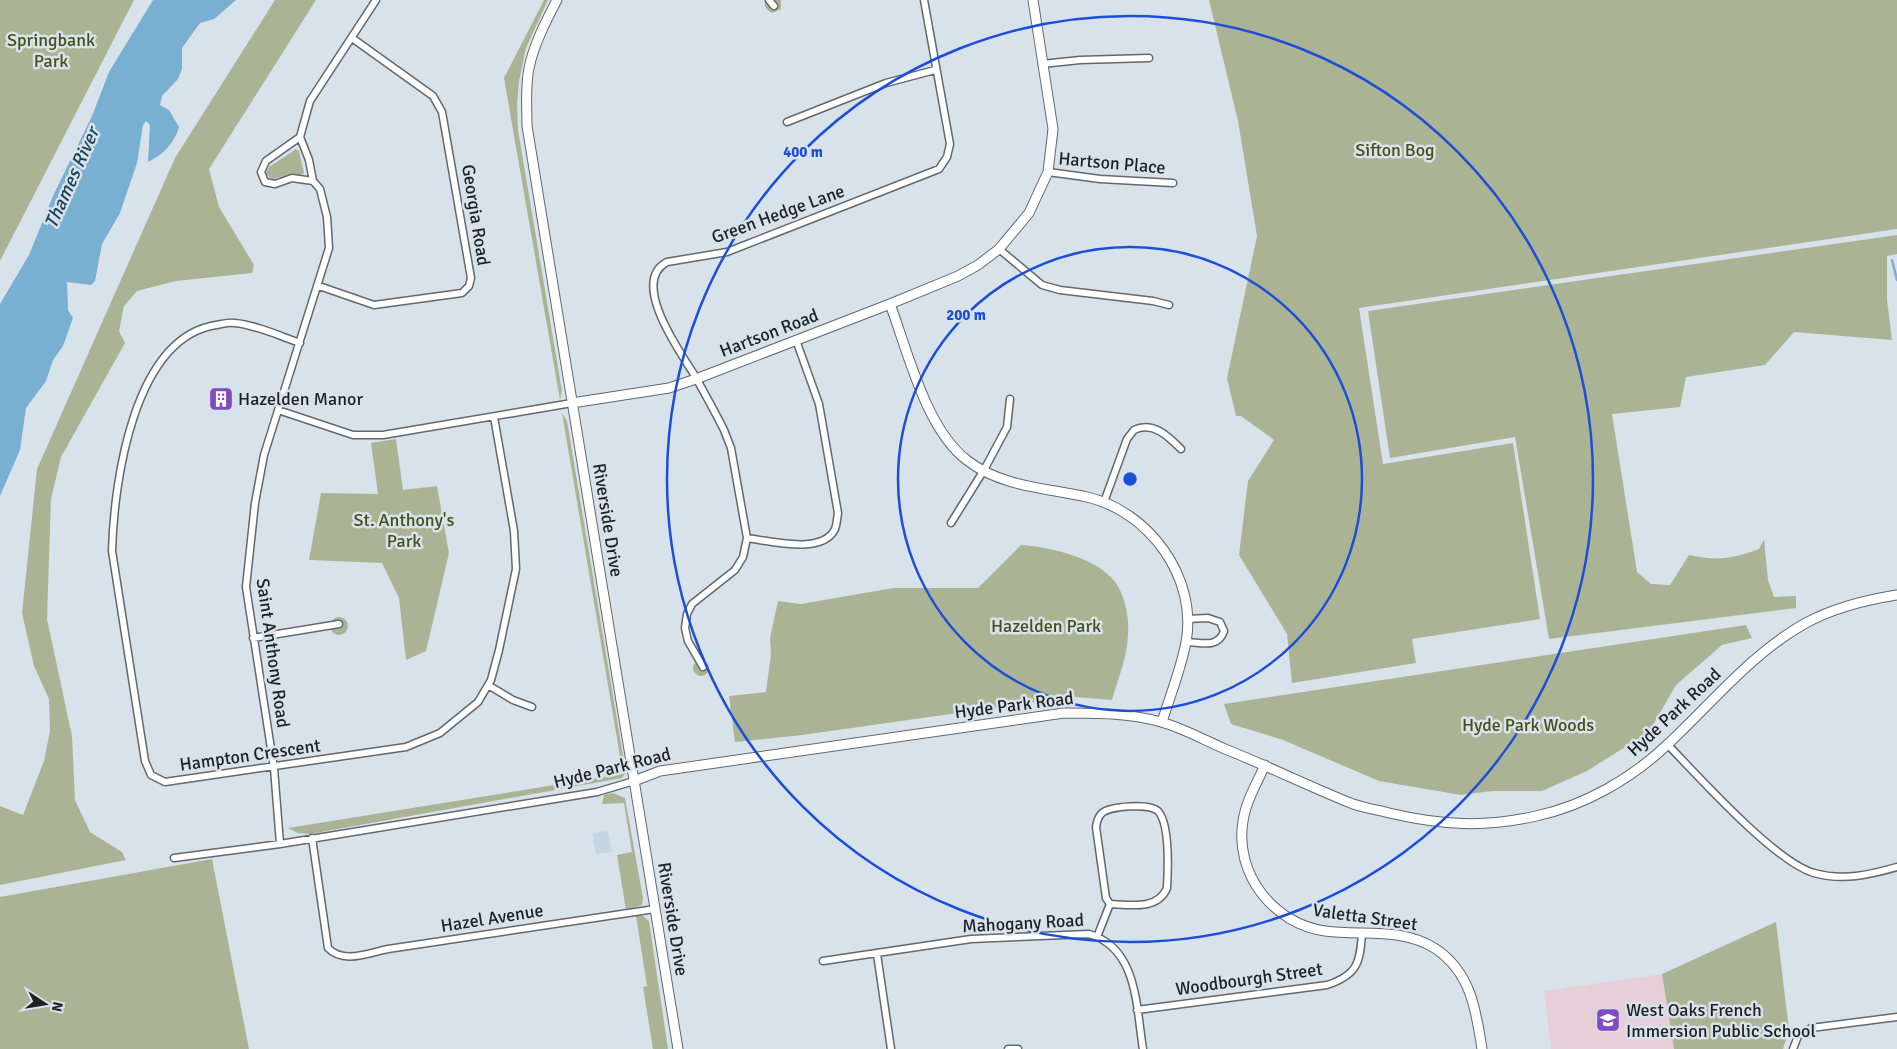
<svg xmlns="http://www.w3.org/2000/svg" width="1897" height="1049" viewBox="0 0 1897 1049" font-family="Signika,sans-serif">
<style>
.built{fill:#c5d5e2}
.education{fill:#e7cfd9}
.green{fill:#aab495}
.water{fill:#79afd0}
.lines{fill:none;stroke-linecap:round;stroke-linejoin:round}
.stream{stroke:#79afd0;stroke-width:2.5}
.street-casing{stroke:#606870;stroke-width:9}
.secondary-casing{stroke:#606870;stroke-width:11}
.street{stroke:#fff;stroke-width:6}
.secondary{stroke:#fff;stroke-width:9}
.ring{fill:none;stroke:#1d4ed8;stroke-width:2.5}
.labels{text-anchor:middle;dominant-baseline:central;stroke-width:5;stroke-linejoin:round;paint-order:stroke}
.park-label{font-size:18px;fill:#435116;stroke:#d8e2eb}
.street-label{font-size:18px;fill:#1e2124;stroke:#d8e2eb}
.poi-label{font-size:18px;fill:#1e2124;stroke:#d8e2eb;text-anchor:start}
.water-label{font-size:19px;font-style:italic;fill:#16435a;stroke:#d8e2eb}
.centre{fill:#1d4ed8;stroke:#d8e2eb;stroke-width:2.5}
.ring-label{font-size:15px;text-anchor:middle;font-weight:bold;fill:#1d4ed8;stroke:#d8e2eb;stroke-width:5;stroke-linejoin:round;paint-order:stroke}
</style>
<rect width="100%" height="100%" fill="#d8e2eb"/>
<path class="built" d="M 608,831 L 612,852 L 596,854 L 592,833 Z"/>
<path class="education" d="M 1662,974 L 1674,1049 L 1551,1049 L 1544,991 Z"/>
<path class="green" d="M 0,0 L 134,0 L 0,261 Z
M 275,0 L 316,0 L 209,169 L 219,207 L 254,265 L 252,273 L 176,281 L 137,291 L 124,306 L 119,331 L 125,343 L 61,457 L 51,499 L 47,619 L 72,736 L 75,800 L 90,832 L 122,852 L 126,860 L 0,885 L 0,806 L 23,815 L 44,761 L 50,731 L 49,699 L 34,666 L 22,613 L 37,469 L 175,158 Z
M 544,0 L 548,0 L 526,48 L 519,81 L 517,104 L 518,130 L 562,391 L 560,400 L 504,78 Z
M 765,0 L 781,0 L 781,9 L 772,13 C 766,10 764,7 765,0 Z
M 1209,0 L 1897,0 L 1897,229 L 1359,308 L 1383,464 L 1513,443 L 1540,619 L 1412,639 L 1416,663 L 1292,683 L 1287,634 L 1239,555 L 1248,481 L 1274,440 L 1241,416 L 1236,416 L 1227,378 L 1257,236 L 1238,121 Z
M 296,149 L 299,151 L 304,173 L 301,175 L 291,174 L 273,179 L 269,177 L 266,173 L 269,167 Z
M 1897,235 L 1897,254 L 1887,256 L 1887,300 L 1892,340 L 1794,332 L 1765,365 L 1686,377 L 1680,407 L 1612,414 L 1637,572 L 1651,584 L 1670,585 L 1689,555 C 1717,561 1732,559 1759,549 L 1764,539 L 1768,580 L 1774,597 L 1796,596 L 1796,608 L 1549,639 L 1515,437 L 1390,458 L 1368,311 Z
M 562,413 L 567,421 L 626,773 L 622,778 L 310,834 L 298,833 L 288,828 L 623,774 Z
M 396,439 L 403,490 L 437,486 L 449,553 L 426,651 L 406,660 L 399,598 L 382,563 L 309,560 L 321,493 L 378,494 L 371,443 Z
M 1021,545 C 1051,547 1104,559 1119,588 C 1126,602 1129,618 1128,633 C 1128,655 1118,679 1112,700 L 1075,697 L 1049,700 L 802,735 L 735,742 L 729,696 L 766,692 L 771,654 L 770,638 L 778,601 L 801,604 L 893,588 L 978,588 Z
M330 626a9 9 0 1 1 18 0a9 9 0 1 1-18 0Z
M 1746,625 L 1752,638 L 1722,645 L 1676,685 L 1649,732 L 1587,771 L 1542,791 L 1492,791 L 1461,795 L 1379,781 L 1283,740 L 1231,724 L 1224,704 Z
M693 668a8 8 0 1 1 16 0a8 8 0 1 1-16 0Z
M 613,793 L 625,798 L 643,898 L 642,905 L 626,910 L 617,855 L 632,852 L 624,803 L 602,804 L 604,795 Z
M 212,859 L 249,1049 L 0,1049 L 0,897 Z
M 636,916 L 643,916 L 649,921 L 668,1049 L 653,1049 L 643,987 L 647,986 Z
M 1776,922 L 1789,1030 L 1783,1049 L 1674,1049 L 1662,974 Z"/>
<path class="water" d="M 153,0 L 236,0 L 214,19 L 200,23 L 182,48 L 182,69 L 178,79 L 162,96 L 160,105 L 169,110 L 179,127 C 175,142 163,155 148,162 L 150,125 L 146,121 L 143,125 L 137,163 L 120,213 L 102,244 L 95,281 L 91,285 L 67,282 L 68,310 L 73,318 L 63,346 L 53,360 L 46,381 L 26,408 L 20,450 L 0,496 L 0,304 L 29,255 L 53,196 L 92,116 L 109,72 Z"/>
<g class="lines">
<path class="stream" d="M 1892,260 L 1897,280"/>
<defs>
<path id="street" d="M 769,0 L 774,6
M 1042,64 L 1080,60 L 1149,58
M 787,122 L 886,83 L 935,70
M 300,137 L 266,161 L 261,172 L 265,182 L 275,184 L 292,178 L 313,181
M 1048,172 L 1100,179 L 1173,183
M 999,249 L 1042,285 L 1060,290 L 1153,301 L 1169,305
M 319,286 L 374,305 L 462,293 L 469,286 L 471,278 L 442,112 L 433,96 L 352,38
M 300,343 C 280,336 256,325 235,323 C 229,322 222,324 216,325 C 133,338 114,483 112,551 L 145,761 L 151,775 L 165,782 L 406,747 L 440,733 L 478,702 L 491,680 L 499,650 L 516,569 L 514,531 L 494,417
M 278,410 L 353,435 L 383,435 L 572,403
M 1104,502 L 1127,439 L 1134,430 C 1153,421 1168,436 1181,449
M 951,523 L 984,470 L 1007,427 L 1010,399
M 747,538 C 770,541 823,555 835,529 C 837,524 837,518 838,513 L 819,404 L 796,340
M 253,638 L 339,624
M 1186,642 C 1201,642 1218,649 1224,631 L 1220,622 L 1208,618 L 1188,619
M 703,667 L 688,641 L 685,628 L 687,614 L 692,604 L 735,570 L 743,557 L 747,538 L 731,448 L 724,430 C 715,412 705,394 695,376 C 681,353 629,282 667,262 L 727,252 L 939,169 L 947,157 L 950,144 L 924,0
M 488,685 L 513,700 L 532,707
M 1668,745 C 1698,776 1775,862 1814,873 C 1843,881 1869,875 1897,867
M 312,838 L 328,948 C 343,964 368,953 388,949 L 655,909
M 280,844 L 274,768 L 246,587 L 255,503 L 264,455 L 329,248 L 327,217 L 320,189 L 313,181 L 309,160 L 300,137 L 310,101 L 376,0
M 174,858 L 280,844 L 597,792 L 634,781
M 1097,937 L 1110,904 L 1106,898 L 1096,827 C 1097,822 1097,818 1102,813 C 1110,806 1150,803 1158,811 C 1170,824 1168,870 1167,888 C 1158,910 1131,905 1110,904
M 877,954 L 891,1049
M 823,961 L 971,939 L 1089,934 C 1138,948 1136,1007 1143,1049
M 1137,1010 L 1327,985 C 1358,975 1360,962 1362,933
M 1008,1049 L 1018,1049
M 1793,1049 L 1798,1036 L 1811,1028 L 1897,1017"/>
<path id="secondary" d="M 557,0 C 546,21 534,44 529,68 C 525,87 527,107 527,126 L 678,1049
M 890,304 C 908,352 926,430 968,461 C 1002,487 1047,488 1087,497 C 1149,511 1198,578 1186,642 C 1181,669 1170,696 1162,722
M 572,403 L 669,388 L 696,379 L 890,304 L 958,276 L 978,265 L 999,249 L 1029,213 L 1048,172 L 1053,129 L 1033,0
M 1265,765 C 1257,783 1246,801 1243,821 C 1234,874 1274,924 1325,931 C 1362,936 1403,927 1436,949 C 1471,973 1476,1010 1482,1049
M 634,781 L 660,771 L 1064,713 C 1096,713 1129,713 1161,722 C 1183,728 1204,740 1225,749 C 1268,766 1310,787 1353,804 C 1365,808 1377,810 1389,813 C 1441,825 1484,828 1536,816 C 1584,806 1633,778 1669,743 C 1713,702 1751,654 1804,624 C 1833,608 1865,600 1897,595"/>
</defs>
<use href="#street" class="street-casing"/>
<use href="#secondary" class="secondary-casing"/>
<use href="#street" class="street"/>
<use href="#secondary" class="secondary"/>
</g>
<g class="ring">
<circle cx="1130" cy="479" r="232"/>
<circle cx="1130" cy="479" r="463"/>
</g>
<defs>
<symbol id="building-square" viewBox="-11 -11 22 22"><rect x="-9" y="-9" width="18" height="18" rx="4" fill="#824ac1" stroke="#d8e2eb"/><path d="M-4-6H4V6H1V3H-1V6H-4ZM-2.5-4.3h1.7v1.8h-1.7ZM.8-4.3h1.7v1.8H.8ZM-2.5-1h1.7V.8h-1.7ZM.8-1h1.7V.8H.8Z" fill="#fff"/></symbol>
<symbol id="school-square" viewBox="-11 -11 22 22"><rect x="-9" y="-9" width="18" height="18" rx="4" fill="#824ac1" stroke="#d8e2eb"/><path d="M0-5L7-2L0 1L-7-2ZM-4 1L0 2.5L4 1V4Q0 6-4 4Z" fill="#fff"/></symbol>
</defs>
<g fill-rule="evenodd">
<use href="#building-square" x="207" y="385" width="28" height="28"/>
<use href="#school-square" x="1594" y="1006" width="28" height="28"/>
</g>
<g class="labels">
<g class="park-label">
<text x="51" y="40">Springbank<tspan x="51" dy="21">Park</tspan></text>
<text x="1395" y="150">Sifton Bog</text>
<text x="404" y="520">St. Anthony's<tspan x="404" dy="21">Park</tspan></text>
<text x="1046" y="626">Hazelden Park</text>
<text x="1528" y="725">Hyde Park Woods</text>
</g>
<g class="street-label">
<text transform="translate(1112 163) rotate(5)">Hartson Place</text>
<text transform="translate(778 214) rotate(-20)">Green Hedge Lane</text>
<text transform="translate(476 215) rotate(81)">Georgia Road</text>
<text transform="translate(769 333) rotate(-21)">Hartson Road</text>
<text transform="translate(608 520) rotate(81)">Riverside Drive</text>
<text transform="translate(273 653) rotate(82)">Saint Anthony Road</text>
<text transform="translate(1014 705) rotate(-7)">Hyde Park Road</text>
<text transform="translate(1674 712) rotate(-43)">Hyde Park Road</text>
<text transform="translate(250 755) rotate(-8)">Hampton Crescent</text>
<text transform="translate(612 768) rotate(-14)">Hyde Park Road</text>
<text transform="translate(1365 917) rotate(8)">Valetta Street</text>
<text transform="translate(492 918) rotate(-9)">Hazel Avenue</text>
<text transform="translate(673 919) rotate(81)">Riverside Drive</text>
<text transform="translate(1023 923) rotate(-3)">Mahogany Road</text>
<text transform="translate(1249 979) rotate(-8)">Woodbourgh Street</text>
</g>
<g class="poi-label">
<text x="238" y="399">Hazelden Manor</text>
<text x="1626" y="1010">West Oaks French<tspan x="1626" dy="21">Immersion Public School</tspan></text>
</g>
<g class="water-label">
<text transform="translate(72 178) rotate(-66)">Thames River</text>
</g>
</g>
<circle cx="1130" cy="479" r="8" class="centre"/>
<g class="ring-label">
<text x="803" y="157">400 m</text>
<text x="966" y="320">200 m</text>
</g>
<g transform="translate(45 1004) rotate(102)" stroke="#d8e2eb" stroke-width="4" paint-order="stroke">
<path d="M0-4L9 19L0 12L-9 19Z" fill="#1e2124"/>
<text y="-8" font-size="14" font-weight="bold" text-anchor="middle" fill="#1e2124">N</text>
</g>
</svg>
